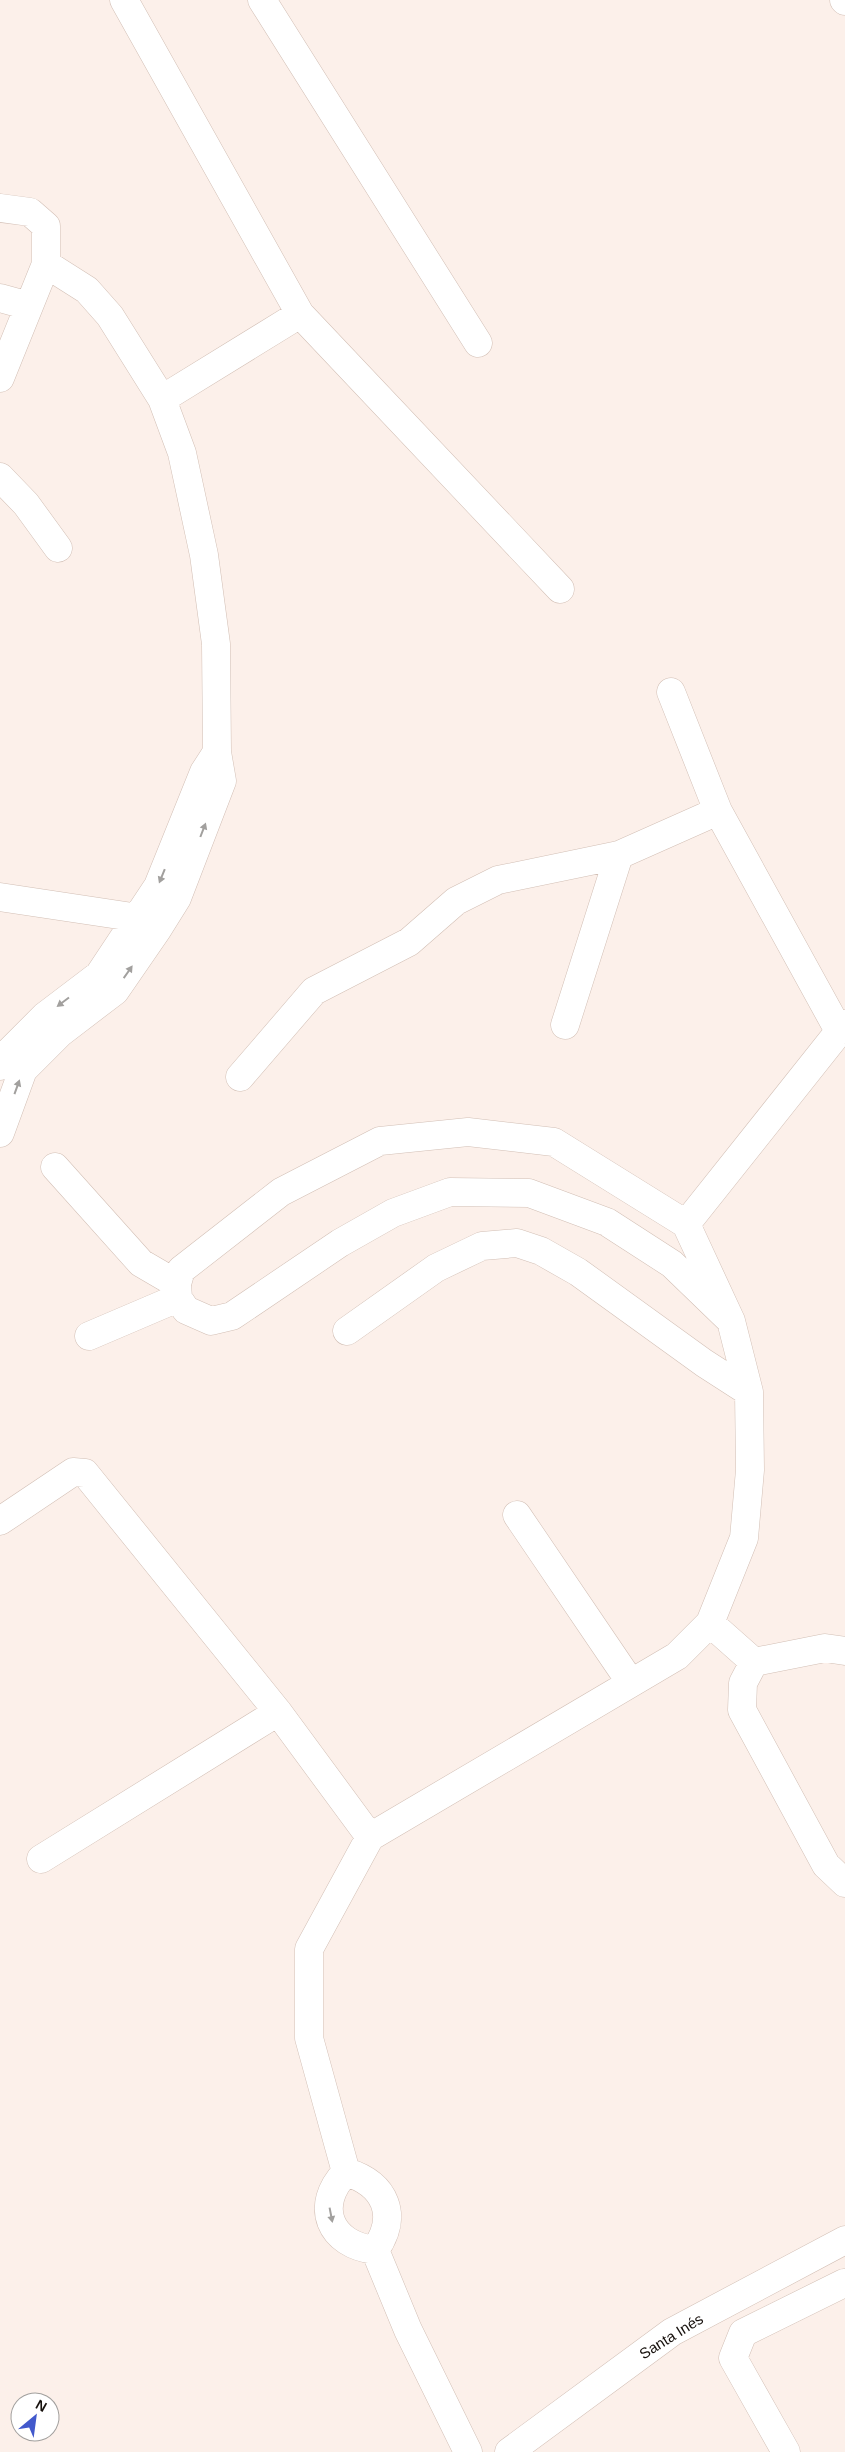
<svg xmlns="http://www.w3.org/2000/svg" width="845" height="2452" viewBox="0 0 845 2452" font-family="Helvetica,sans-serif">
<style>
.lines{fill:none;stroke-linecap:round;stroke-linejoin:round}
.minor-casing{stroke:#d2bfb5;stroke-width:29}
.minor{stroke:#fff;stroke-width:28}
.oneway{fill:#a2a09e}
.labels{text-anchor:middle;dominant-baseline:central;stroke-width:5;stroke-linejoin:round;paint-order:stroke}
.street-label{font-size:15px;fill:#17110d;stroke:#fff}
</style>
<rect width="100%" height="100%" fill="#fcf0ea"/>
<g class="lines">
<defs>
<path id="minor" d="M 124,0 L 300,314 L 162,399
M 262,0 L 478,343
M 844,0 L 845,1
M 0,208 L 30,212 L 46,226 L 46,264 L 87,290 L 110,316 L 162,399 L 182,453 L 204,555 L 216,644 L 217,752 L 222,781 L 177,898 L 157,930 L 115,991 L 60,1033 L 23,1070 L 0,1133
M 0,298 L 29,306
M 300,314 L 560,589
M 0,378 L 46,264
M 0,477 L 26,504 L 58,548
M 671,692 L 718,811 L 839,1031
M 0,897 L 139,918
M 565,1025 L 619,855
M 0,1066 L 4,1057 L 45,1016 L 99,975 L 158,886 L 204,772 L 217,752
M 240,1077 L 314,991 L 409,942 L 456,901 L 498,880 L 619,855 L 718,811
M 55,1167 L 141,1263 L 177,1284
M 686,1224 L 845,1024
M 347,1331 L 436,1268 L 482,1246 L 517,1243 L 541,1251 L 578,1272 L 704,1363 L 749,1392
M 89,1336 L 178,1298
M 517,1515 L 631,1683
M 0,1521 L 73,1472 L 85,1473 L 278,1712 L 370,1837
M 710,1623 L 754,1662
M 754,1662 L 743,1683 L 742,1710 L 826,1865 L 845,1883
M 754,1662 L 825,1648 L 845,1651
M 41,1859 L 278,1712
M 346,2172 L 309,2038 L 309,1949 L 370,1837 L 677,1656 L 710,1623 L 744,1538 L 750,1470 L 749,1392 L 731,1321 L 686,1224 L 554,1142 L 468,1132 L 380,1141 L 281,1192 L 181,1270 L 177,1284 L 178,1298 L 186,1310 L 211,1321 L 232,1316 L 340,1243 L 393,1213 L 450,1192 L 529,1193 L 607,1222 L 672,1264 L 731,1321
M 346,2172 C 313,2206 330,2245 375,2250
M 346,2172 C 386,2184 399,2216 375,2250
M 375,2250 L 408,2330 L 468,2452
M 509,2452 L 672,2332 L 845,2240
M 786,2452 L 733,2358 L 743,2333 L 844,2283"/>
</defs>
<use href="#minor" class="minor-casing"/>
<use href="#minor" class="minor"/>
</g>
<defs><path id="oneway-solid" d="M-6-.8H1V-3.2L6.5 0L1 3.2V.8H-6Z" transform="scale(1.25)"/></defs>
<g class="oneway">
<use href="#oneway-solid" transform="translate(203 830) rotate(-69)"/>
<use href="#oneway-solid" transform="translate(162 876) rotate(112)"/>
<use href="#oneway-solid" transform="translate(128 972) rotate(-55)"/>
<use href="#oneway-solid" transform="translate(63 1002) rotate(143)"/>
<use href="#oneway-solid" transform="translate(17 1087) rotate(-70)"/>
<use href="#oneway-solid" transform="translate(331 2215) rotate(79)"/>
</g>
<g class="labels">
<g class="street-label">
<text transform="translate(671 2336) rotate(-32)">Santa Inés</text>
</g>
</g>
<g transform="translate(35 2417) rotate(29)"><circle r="24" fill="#ffffff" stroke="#a2a09e"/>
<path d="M0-4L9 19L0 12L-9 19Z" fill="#4259cc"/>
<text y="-8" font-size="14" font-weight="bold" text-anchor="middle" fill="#17110d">N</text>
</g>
</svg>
